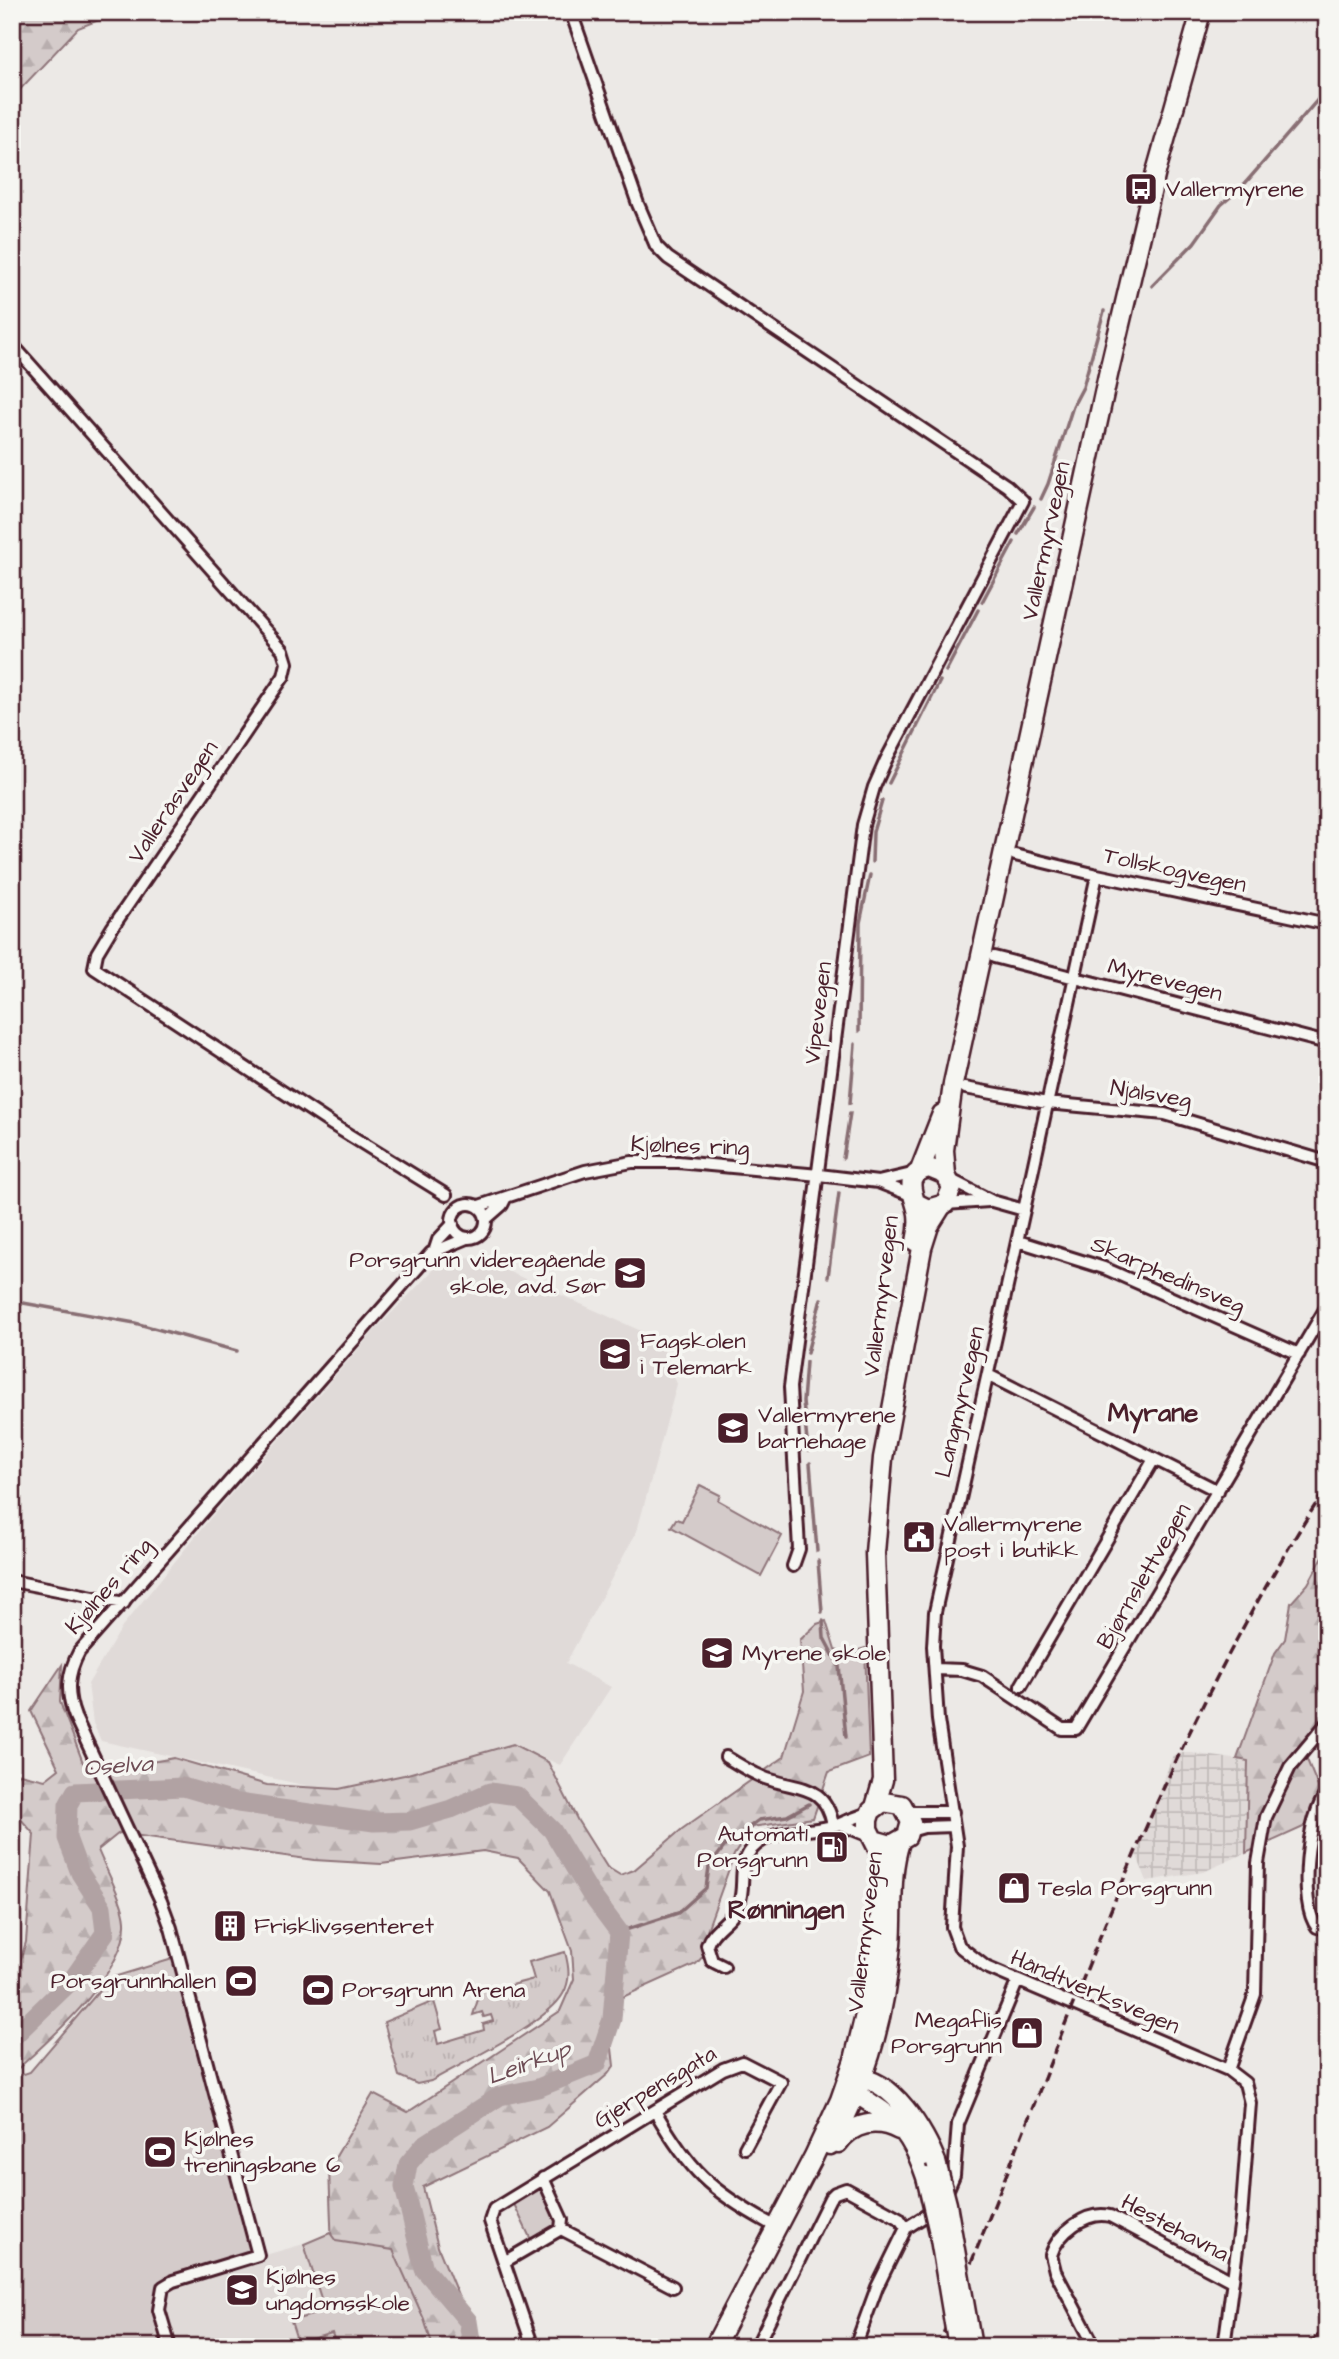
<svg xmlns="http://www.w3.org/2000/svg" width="1339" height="2359" viewBox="0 0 1339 2359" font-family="'Architects Daughter',sans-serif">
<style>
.built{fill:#e0dad8}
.industrial{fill:url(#industrial-grid)}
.grass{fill:url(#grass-tufts);stroke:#8f757a;stroke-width:2}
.forest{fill:url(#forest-firs);stroke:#8f757a;stroke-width:2}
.park{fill:#d4cbca;stroke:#8f757a;stroke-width:2}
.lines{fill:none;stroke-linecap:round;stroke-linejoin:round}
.stream{stroke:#886e73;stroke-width:3.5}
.river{stroke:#b1a2a3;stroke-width:19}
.street-casing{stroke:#4a1f2b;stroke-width:16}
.primary-casing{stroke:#4a1f2b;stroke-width:23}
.street{stroke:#f6f6f2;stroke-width:10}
.primary{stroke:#f6f6f2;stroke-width:18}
.rail{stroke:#4a1f2b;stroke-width:3.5;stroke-dasharray:10 5;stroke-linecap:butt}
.primary-bridge-casing{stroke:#4a1f2b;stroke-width:23;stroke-linecap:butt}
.primary-bridge{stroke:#f6f6f2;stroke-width:18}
.labels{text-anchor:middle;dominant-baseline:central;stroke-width:7;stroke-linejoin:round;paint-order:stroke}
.poi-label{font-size:23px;fill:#4a1f2b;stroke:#f6f6f2;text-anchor:start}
.street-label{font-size:23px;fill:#4a1f2b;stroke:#f6f6f2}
.water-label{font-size:24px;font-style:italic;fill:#6e4d55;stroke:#f6f6f2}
.quarter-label{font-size:26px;font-weight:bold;fill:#4a1f2b;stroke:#f6f6f2}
</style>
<defs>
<pattern id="industrial-grid" width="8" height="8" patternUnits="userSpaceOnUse" patternTransform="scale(1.75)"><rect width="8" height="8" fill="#e0dad8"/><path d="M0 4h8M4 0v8" fill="none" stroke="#c2bbba"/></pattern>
<pattern id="grass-tufts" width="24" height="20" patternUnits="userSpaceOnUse" patternTransform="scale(1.75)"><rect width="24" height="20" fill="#d4cbca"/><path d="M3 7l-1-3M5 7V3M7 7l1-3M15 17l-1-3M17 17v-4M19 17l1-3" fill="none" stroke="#b8aeae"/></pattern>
<pattern id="forest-firs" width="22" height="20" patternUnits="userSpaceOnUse" patternTransform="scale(1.75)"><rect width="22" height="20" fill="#d4cbca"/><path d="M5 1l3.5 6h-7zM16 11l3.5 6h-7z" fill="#b8aeae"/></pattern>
</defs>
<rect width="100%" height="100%" fill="#ece9e6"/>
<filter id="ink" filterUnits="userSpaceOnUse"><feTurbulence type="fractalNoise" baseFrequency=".0143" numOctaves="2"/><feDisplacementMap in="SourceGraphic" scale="14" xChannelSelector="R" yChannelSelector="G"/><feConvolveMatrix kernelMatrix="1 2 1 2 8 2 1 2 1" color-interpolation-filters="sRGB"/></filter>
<g filter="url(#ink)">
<path class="built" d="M 478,1258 L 659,1339 L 677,1384 L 637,1531 L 566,1663 L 611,1687 L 560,1765 L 517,1746 L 349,1795 L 101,1741 L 93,1723 L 88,1684 L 124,1624 L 212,1516 L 377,1328 L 444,1259 Z
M 304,2244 L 337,2347 L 170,2347 L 159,2299 L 173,2281 Z"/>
<path class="industrial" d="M 1184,1752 L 1248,1761 L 1246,1853 L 1203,1872 L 1147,1881 L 1136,1854 L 1173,1755 Z"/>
<path class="grass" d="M 565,1952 C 569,1967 571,1980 563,1994 C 547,2023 462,2063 431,2081 L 417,2084 L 399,2076 L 384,2022 L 434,2001 L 442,2029 L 435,2031 L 438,2044 L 484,2030 L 483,2024 L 493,2021 L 491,2015 L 484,2017 L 482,2012 L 473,2015 L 482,1987 L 490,1985 L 492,1990 L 534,1979 L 529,1962 Z"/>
<path class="forest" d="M 12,12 L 119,12 L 78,28 L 12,98 Z
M 1327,1549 L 1326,1719 L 1301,1745 L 1323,1799 L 1310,1824 L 1246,1853 L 1248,1761 L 1237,1759 L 1275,1653 L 1285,1639 L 1291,1603 L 1308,1584 Z
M 826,1621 L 835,1650 L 846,1654 L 865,1648 L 869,1757 L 829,1772 L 813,1818 L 752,1827 L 734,1855 L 706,1933 L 708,1951 L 696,1964 L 607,2004 L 614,2066 L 608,2074 L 547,2127 L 423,2187 L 438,2247 L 479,2347 L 430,2347 L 332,2250 L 329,2168 L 373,2094 L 408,2112 L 560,2011 L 574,1979 L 572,1951 L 550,1891 L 518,1858 L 483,1851 L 381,1864 L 314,1860 L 119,1833 L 98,1850 C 105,1868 124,1902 125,1921 C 128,1973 48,2041 12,2074 L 12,1969 L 21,1958 L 26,1942 L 34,1834 L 12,1809 L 12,1779 L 20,1774 L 45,1780 L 59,1769 L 31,1711 L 62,1665 L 60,1702 L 87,1773 L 174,1758 L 267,1785 L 339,1789 L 404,1775 L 513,1744 L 548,1762 L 578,1821 L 607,1867 L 620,1875 L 634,1870 L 682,1829 L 784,1757 L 804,1691 L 800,1640 L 817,1624 Z"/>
<path class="park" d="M 700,1485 L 720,1495 L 718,1500 L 782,1536 L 761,1576 L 671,1527 L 676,1519 L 682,1521 Z
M 179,1957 L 258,2255 L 173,2281 L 159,2299 L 169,2347 L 12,2347 L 12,2078 L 30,2072 L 110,1978 Z
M 538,2187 L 543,2188 L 557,2220 L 554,2227 L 532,2242 L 513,2202 Z
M 330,2233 L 336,2241 L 393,2250 L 424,2319 L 433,2347 L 319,2347 L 335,2342 L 332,2333 L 298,2343 L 291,2321 L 325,2311 L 304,2244 Z"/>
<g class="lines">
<path class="stream" d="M 1152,286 L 1194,243 L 1221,205 L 1241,188 L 1327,89
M 1041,499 L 1048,484 L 1073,406 L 1083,387 L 1104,311
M 1018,534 L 1034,507
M 982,602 L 1014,542
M 946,671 L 978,610
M 889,783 L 940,681
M 872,862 L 873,832 L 882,801
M 859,1031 L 860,923 L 870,875
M 850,1103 L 855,1044
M 843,1158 L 850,1113
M 828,1277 L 839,1193
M 12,1301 L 135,1323 L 237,1351
M 807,1353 L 821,1299
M 806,1362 L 803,1402 L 808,1451
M 810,1463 L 817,1551
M 818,1561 L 822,1612
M 823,1621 L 824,1638 L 839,1666 L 846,1737
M 619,1932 L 678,1913 L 706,1888 L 709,1867 L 727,1843 L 759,1820 L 787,1816 L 809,1804"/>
<path class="river" d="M 12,2038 L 72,1980 L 105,1933 L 102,1907 L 80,1873 L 67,1838 L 68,1805 L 75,1792 L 183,1787 L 238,1803 L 374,1822 L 410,1821 L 451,1809 L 490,1792 L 517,1796 L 552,1830 L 590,1893 L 619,1932 L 612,2019 L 597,2064 L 538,2088 L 500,2096 L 424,2145 L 408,2164 L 404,2187 L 424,2269 L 468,2321 L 472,2347"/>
<defs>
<path id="street" d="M 571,12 L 638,204 L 656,246 L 668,258 L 1007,486 L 1023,501 L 886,760 L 874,787 L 863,825 L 790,1387 L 799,1549 L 793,1566
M 12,344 L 283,650 L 287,663 L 284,676 L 112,928 L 97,953 L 94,968 L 333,1125 L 446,1195
M 1015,855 L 1097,875 L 1327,924
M 994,957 L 1327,1043
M 965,1088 L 1047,1103 L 1165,1114 L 1327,1162
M 951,1180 L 992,1201 L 1024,1210 L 935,1612 L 933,1646 L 938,1720 L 957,1846 L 952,1927 L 959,1946 L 986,1967 L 1228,2070 L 1245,2083 L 1250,2103 L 1241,2219 L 1224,2347
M 878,1182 L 916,1173
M 945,1204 L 989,1201
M452 1221a17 17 0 1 1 34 0a17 17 0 1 1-34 0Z
M 479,1206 L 585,1171 L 632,1162 L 678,1162 L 819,1175 L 878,1182 L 911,1195
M 1024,1210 L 1097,875
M 486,1219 L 502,1205 L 505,1199
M 1018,1241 L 1104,1268 L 1299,1354
M 435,1249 L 438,1240 L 453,1224
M 988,1375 L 1218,1491
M 12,1581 L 124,1603
M 935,1669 L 962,1670 L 982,1676 L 1062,1729 L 1076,1729 L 1327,1306
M 1021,1686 L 1154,1459
M 726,1757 C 740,1765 755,1776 771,1780 C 802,1790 825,1785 833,1825
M 1327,1793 C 1307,1815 1298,1904 1317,1927 L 1327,1929
M 908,1812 L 953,1812
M 840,1824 L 870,1836
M 910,1831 L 924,1827 L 954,1826
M 724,1967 L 712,1961 L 707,1945 C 713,1927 732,1922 739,1903 C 745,1889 739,1869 747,1856 C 764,1824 815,1835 842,1823 C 851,1819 862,1816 871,1811
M 1228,2070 L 1255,1994 L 1258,1863 L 1266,1817 L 1290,1767 L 1327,1723
M 655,2111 C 689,2170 709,2190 769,2223
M 543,2178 L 562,2220 L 561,2229
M 945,2196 L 954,2175 L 958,2124 L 1017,1982
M 906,2228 L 936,2209
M 504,2262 L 561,2229 L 673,2287
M 170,2347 L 159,2310 L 163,2287 L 173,2281 L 258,2255 L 171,1928 L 161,1901 L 75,1717 C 66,1694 67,1674 79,1652 L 431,1253 L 467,1238
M 533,2347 L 490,2221 L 494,2209 L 723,2069 L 742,2062 L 781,2082 L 745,2148
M 756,2347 L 830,2198 L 835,2193 L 846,2189 L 899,2218 L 906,2228 L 877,2287 L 855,2347
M 1095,2347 L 1055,2271 L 1051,2255 C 1058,2233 1086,2210 1110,2216 L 1232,2281
M 1313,2347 L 1327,2337"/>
<path id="primary" d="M 920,1170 L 942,1114
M 946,1175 L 944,1150 L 953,1084 L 1108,375 L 1156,172 L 1201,12
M 916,1203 L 928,1209 L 945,1204 L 952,1188 L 946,1175 L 929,1168 C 900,1175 915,1195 918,1214 C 919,1223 918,1233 916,1242
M 875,1807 L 883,1780 L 875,1553 L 883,1458 L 922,1248 L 929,1226 L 941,1207
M 855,2079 C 891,2075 926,2134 936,2162
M 852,2086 C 860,2098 870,2102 881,2110 C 905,2126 917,2150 926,2177
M 838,2143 C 853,2123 876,2118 899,2130
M 830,2145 C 867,2083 885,2017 891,1944 C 894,1910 889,1875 900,1842
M 714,2347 L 814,2156 L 840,2100 L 854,2060 L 872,1986 L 882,1899 L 880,1853 L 868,1829 L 868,1820 L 871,1811 L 883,1802 L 902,1805 L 911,1822 L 907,1836 L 891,1845 L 877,1841"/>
</defs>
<use href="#street" class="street-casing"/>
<use href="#primary" class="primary-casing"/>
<use href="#street" class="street"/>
<use href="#primary" class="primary"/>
<path class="rail" d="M 938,2347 C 980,2240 1023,2134 1064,2027 C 1138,1838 1214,1659 1327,1487"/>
<defs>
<path id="primary-bridge" d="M 936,2162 L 947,2204 L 972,2347
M 926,2177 L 939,2233 L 958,2347"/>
</defs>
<use href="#primary-bridge" class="primary-bridge-casing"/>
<use href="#primary-bridge" class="primary-bridge"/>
</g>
</g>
<defs>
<symbol id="bus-square" viewBox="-11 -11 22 22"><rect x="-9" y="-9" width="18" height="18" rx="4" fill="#4a1f2b" stroke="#f6f6f2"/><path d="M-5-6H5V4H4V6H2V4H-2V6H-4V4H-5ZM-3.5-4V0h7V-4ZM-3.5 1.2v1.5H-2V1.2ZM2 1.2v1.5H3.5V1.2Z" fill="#fff"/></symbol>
<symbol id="school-square" viewBox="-11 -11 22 22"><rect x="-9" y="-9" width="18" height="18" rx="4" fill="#4a1f2b" stroke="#f6f6f2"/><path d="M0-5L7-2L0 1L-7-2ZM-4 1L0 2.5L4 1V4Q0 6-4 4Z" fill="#fff"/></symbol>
<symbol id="civic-square" viewBox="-11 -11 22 22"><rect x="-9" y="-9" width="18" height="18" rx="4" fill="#4a1f2b" stroke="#f6f6f2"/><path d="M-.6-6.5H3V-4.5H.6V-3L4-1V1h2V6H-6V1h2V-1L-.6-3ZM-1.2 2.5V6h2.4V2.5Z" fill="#fff"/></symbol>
<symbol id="fuel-square" viewBox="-11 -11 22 22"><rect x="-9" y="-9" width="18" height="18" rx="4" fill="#4a1f2b" stroke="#f6f6f2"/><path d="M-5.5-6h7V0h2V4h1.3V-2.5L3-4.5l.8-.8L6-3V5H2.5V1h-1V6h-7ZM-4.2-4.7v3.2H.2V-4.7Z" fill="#fff"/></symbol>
<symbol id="shop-square" viewBox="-11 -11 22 22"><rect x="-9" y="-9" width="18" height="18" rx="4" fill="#4a1f2b" stroke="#f6f6f2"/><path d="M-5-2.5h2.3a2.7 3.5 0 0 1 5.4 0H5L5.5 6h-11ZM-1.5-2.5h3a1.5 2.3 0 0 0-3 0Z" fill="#fff"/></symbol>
<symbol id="building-square" viewBox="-11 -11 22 22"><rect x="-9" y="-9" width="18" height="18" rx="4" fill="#4a1f2b" stroke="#f6f6f2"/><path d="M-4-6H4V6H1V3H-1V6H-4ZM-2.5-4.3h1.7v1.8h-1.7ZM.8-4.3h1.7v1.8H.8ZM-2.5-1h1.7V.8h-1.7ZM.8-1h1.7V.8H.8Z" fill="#fff"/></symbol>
<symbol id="stadium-square" viewBox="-11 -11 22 22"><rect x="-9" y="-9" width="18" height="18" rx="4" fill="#4a1f2b" stroke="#f6f6f2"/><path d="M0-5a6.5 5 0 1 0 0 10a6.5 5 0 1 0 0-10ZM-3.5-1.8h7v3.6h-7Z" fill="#fff"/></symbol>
</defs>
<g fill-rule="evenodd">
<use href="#bus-square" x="1122" y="170" width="38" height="38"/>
<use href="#school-square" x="611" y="1254" width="38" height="38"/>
<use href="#school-square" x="596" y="1335" width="38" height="38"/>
<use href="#school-square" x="714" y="1409" width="38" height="38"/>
<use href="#civic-square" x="900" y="1518" width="38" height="38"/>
<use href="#school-square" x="698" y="1634" width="38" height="38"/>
<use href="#fuel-square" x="813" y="1828" width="38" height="38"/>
<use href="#shop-square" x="995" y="1869" width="38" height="38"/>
<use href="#building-square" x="211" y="1907" width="38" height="38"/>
<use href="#stadium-square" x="222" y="1962" width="38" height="38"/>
<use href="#stadium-square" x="299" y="1971" width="38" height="38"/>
<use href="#shop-square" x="1008" y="2014" width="38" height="38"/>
<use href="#stadium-square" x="141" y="2133" width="38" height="38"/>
<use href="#school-square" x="223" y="2271" width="38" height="38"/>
</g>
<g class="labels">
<g class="poi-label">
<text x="1166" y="189">Vallermyrene</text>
<text x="606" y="1260" text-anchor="end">Porsgrunn videregående<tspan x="606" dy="26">skole, avd. Sør</tspan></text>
<text x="640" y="1341">Fagskolen<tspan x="640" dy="26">i Telemark</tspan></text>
<text x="758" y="1415">Vallermyrene<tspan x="758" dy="26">barnehage</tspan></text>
<text x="944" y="1524">Vallermyrene<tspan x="944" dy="26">post i butikk</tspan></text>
<text x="742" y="1653">Myrene skole</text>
<text x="808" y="1834" text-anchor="end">Automat1<tspan x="808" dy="26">Porsgrunn</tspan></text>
<text x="1038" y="1888">Tesla Porsgrunn</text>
<text x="254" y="1926">Frisklivssenteret</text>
<text x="216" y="1981" text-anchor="end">Porsgrunnhallen</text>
<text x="342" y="1990">Porsgrunn Arena</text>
<text x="1002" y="2020" text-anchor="end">Megaflis<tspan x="1002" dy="26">Porsgrunn</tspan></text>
<text x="184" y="2139">Kjølnes<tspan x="184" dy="26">treningsbane 6</tspan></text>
<text x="266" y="2277">Kjølnes<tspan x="266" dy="26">ungdomsskole</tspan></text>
</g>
<g class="street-label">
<text transform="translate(1046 541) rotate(-78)">Vallermyrvegen</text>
<text transform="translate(173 802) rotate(-56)">Valleråsvegen</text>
<text transform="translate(1175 870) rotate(12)">Tollskogvegen</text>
<text transform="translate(1165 980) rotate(14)">Myrevegen</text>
<text transform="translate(818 1013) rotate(-83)">Vipevegen</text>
<text transform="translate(1151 1094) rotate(9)">Njålsveg</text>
<text transform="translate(690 1146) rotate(2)">Kjølnes ring</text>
<text transform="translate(1168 1275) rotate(23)">Skarphedinsveg</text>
<text transform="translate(881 1296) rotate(-83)">Vallermyrvegen</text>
<text transform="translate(960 1402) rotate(-77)">Langmyrvegen</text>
<text transform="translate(1144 1576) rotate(-60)">Bjørnslettvegen</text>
<text transform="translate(109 1586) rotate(-49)">Kjølnes ring</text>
<text transform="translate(865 1932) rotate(-83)">Vallermyrvegen</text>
<text transform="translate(1095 1992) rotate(23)">Håndtverksvegen</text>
<text transform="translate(655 2087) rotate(-31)">Gjerpensgata</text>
<text transform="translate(1175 2228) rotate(28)">Hestehavna</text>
</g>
<g class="water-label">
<text transform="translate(118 1766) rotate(-4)">Oselva</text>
<text transform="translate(529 2063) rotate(-20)">Leirkup</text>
</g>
<g class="quarter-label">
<text x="1153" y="1413">Myrane</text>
<text x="786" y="1910">Rønningen</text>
</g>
</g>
<rect width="1339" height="2359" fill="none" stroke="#f6f6f2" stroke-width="42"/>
<rect x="21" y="21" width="1297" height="2317" fill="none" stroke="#4a1f2b" stroke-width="2.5" filter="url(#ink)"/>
</svg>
